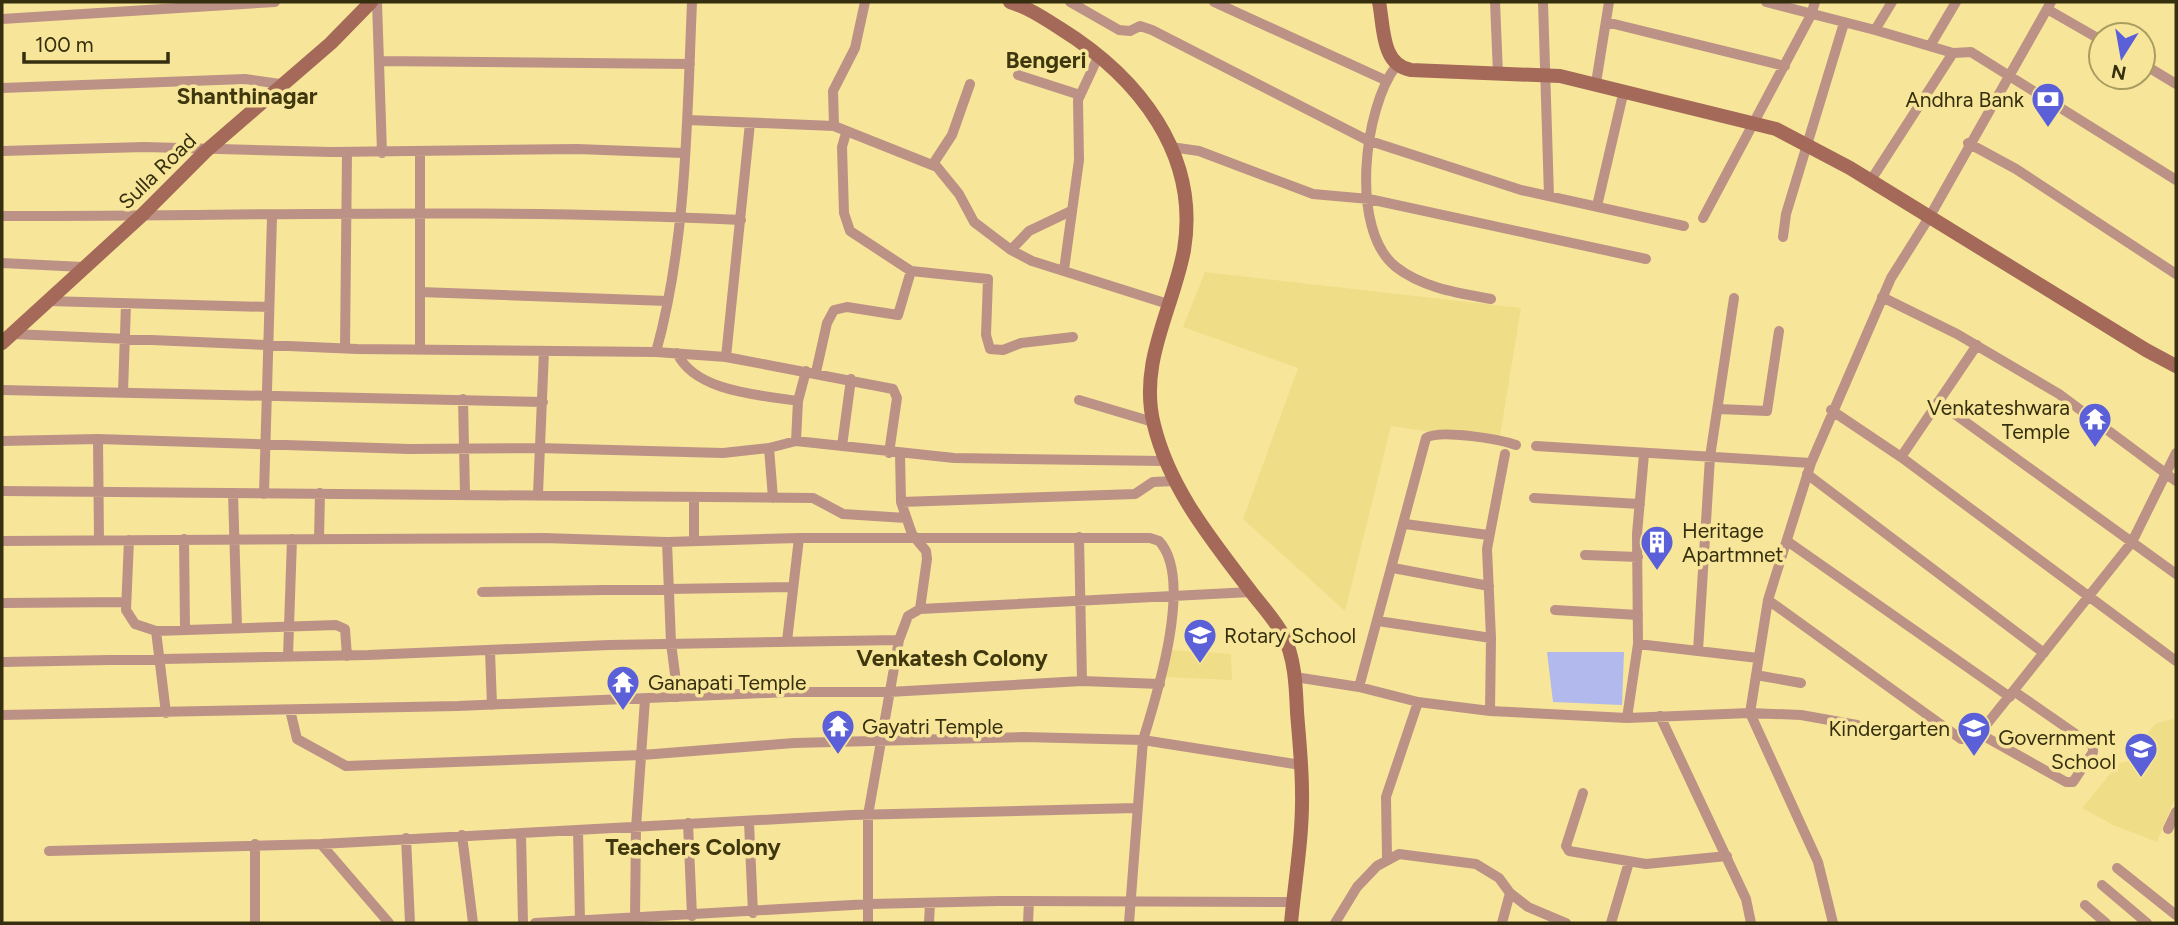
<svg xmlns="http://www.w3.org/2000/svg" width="2178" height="925" viewBox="0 0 2178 925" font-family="Figtree,sans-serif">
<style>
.built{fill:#efdd87}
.green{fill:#b1b9ed}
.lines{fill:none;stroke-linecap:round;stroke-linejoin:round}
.street{stroke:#bc9286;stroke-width:10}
.secondary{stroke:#a46958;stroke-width:14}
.labels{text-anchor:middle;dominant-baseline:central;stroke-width:7;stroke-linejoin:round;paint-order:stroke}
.poi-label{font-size:21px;fill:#362f0f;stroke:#f7e699;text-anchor:end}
.street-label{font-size:21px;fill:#362f0f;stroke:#f7e699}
.neighbourhood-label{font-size:23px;font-weight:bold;fill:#3f370d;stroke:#f7e699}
</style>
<rect width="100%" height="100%" fill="#f7e699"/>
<path class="built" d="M 1205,272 L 1521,308 L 1499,442 L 1391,426 L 1345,611 L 1243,519 L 1298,368 L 1183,327 Z
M 1172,650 L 1231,654 L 1232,680 L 1165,677 Z
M 2176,718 L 2176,796 L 2157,842 L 2113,825 L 2082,808 L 2119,763 L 2132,761 L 2142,741 L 2155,724 Z"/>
<path class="green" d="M 1547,652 L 1624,652 L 1622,705 L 1553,702 Z"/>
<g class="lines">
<path class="street" d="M 377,2 L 382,153
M 865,2 L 855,48 L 833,91 L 834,126 L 937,167 L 959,194 L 974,222 L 1011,250 L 1032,261 L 1168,304
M 1070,2 L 1119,30 L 1130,31 L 1140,26 L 1152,30 L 1367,140 L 1521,190 L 1684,226
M 1214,2 L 1385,80
M 1495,2 L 1498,74
M 1543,2 L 1549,196
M 1766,2 L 1875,30 L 1892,2
M 2047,9 L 2101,40
M 2,19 L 275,2
M 1606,22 L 1785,66
M 1875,30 L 1953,53 L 1971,52 L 2176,180
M 1930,46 L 1956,2
M 379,61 L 690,64
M 2143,64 L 2176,84
M 1396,66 C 1364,108 1349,230 1396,267 C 1423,288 1458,293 1491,299
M 1018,75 L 1080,95
M 1596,83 L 1609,2
M 2,88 L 245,79 L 280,84
M 688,120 L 834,126
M 846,133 L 842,147 L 844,213 L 850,231 L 911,271 L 988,279 L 986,335 L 990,349 L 1003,350 L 1021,343 L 1073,337
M 1968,143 L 2016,169 L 2176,274
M 1171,147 L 1199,151 L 1313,194 L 1369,199 L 1646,259
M 2,151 L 144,147 L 331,152 L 577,149 L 683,153
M 420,153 L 420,349
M 933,164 L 952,135 L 970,84
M 1871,180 L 1953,53
M 1597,206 L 1624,90
M 2,216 C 248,216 495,208 741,220
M 1703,218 L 1811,15 L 1815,2
M 1783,237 L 1786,214 L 1844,23
M 1011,250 L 1029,231 L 1071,211
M 2,263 L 83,267
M 1064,270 L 1079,160 L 1078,100 L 1099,55
M 420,292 L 667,301
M 1882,297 L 1957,334 L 2059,394 L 2176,481
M 47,301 L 269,307
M 12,334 L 357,349 L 656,352 C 687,241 687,116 692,2
M 345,348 L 347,153
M 656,352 L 726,357 L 893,389 L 897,398 L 889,453
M 677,353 C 695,392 760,395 798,401
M 726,357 L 750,123
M 816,372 L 827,323 L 834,310 L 847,307 L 898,315 L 911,271
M 2,390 L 543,402
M 123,392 L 126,304
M 463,399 L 465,494
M 1079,400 L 1153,422
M 1938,402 L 2176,574
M 1718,409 L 1767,411 L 1779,331
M 1831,410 L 1901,457 L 2176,661
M 98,439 L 99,540
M 2,441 L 98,439 L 409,449 L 538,448 L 723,453 L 769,448 L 796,441 L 954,458 L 1164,461
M 796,441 L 798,401 L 806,371
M 842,446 L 851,379
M 1536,446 L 1811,463
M 769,448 L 773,498
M 900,454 L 901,502 L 912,534 L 926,551 L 927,559 L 920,609
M 1901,457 L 1977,345
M 1807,474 L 2044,653
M 2,491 L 813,498 L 843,514 L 906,518
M 233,493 L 237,627
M 264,494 L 272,217
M 538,494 L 544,351
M 1534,498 L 1640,504
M 901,502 L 1135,494 L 1153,482 L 1174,481
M 1405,524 L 1488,535
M 1079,537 L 1082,681
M 184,539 L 185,629
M 319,539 L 320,493
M 129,540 L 126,610 L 135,624 L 156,631 L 336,625 L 345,629 L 347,656
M 2,541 L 544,538 L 667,542 L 799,538 L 1150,538 L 1159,541 C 1194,578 1157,695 1143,740 L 1023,737 L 794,743 L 642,755 L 346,766 L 297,739 L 290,710
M 694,541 L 694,497
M 1787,541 L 2010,697
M 667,542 L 671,643 L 678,697
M 1585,555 L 1638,557
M 1393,568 L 1489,586
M 482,592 L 792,587
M 1768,600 L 1961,739 L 1975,739 L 2132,542 L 2176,453
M 2,603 L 126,602
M 1555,610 L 1638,615
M 1378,621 L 1491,638
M 156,631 L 166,713
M 787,641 L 799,538
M 1638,644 L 1758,658
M 490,651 L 492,705
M 1698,651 L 1710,457 L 1734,298
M 288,656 L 292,539
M 2,662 L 368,655 L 609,645 L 899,640
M 1756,675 L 1801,683
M 1295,677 L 1359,687 L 1418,702 L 1490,711 L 1627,718 L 1750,713 L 1801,715 L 1857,725
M 1359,687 L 1426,438 C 1439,429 1499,439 1516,445
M 1490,711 L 1491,638 L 1487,549 L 1505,454
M 2,715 L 458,706 L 789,692 L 889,692 L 1082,681 L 1160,684
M 1660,716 L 1746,899 L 1751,923
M 1627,718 L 1638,644 L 1637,534 L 1644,454
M 1982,735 L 2066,782 L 2073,782 L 2093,752 L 2093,746 L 2015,692
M 1583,793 L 1566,846 L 1569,851 L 1646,864 L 1727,856
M 749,822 L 753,913
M 688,823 L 692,916
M 2168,829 L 2176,812
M 578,830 L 580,921
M 521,834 L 523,923
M 462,835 L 473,923
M 406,838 L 410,923
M 255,844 L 255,923
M 321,844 L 389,923
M 49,851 L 321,844 L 852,815 L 1136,808
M 1387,858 L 1386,797 L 1418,702
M 2117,868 L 2176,915
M 2102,885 L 2147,923
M 2085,905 L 2106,923
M 635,919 L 636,828 L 645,699
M 535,923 L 870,904 L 998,901 L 1293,902
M 868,923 L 868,815 L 899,640 L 908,616 L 920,609 L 1251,592
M 929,923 L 930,903
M 1028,923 L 1029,901
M 1129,923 L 1143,740 L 1301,765
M 1335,923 L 1357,887 L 1377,866 L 1399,854 L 1476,864 L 1499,878 L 1510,893 L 1528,907 L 1566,923
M 1502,923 L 1510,893
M 1611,923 L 1629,862
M 1833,923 L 1818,862 L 1750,713 L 1768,600 L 1811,463 L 1891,278 L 1930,216 L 2051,2"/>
<path class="secondary" d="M 1010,2 C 1029,8 1045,19 1061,29 C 1138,77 1200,154 1184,250 C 1173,309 1138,363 1154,425 C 1170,490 1212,540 1252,593 C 1262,606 1275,620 1283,635 C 1295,657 1296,688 1297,712 C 1299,739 1302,765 1302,792 C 1303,835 1295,880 1291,923
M 1379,2 C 1384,27 1381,65 1411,70 L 1560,76 L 1776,129 L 1850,168 L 2146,350 L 2176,366
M 2,343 L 141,216 L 206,151 L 331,43 L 371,2"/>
</g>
<defs>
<symbol id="bank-pin" viewBox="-11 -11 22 30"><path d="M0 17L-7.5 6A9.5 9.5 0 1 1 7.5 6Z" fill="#5c60d8" stroke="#f7e699"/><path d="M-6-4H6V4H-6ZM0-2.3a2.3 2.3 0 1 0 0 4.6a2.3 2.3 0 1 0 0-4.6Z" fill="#fff"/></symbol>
<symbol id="temple-pin" viewBox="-11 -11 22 30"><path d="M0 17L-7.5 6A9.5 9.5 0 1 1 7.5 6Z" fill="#5c60d8" stroke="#f7e699"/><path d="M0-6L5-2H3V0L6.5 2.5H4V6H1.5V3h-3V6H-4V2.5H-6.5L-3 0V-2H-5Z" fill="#fff"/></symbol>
<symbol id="building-pin" viewBox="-11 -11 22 30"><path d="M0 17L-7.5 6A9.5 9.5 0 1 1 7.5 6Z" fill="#5c60d8" stroke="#f7e699"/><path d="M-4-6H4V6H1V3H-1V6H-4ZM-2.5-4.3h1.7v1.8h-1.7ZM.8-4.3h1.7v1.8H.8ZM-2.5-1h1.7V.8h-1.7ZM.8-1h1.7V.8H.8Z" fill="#fff"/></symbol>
<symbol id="school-pin" viewBox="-11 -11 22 30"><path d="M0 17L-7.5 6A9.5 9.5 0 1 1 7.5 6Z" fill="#5c60d8" stroke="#f7e699"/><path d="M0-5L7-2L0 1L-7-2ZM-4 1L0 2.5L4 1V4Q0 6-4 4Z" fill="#fff"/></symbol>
</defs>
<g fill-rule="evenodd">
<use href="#bank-pin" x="2029" y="80" width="38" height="52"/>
<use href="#temple-pin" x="2076" y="400" width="38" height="52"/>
<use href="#building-pin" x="1638" y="523" width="38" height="52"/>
<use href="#school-pin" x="1181" y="616" width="38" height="52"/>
<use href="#temple-pin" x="604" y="663" width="38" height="52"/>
<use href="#temple-pin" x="819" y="707" width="38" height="52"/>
<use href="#school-pin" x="1955" y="709" width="38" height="52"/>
<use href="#school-pin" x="2122" y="730" width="38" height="52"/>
</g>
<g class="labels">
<g class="poi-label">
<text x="2024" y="99">Andhra Bank</text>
<text x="2070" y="407">Venkateshwara<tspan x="2070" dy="24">Temple</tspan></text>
<text x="1682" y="530" text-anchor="start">Heritage<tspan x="1682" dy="24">Apartmnet</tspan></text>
<text x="1224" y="635" text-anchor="start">Rotary School</text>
<text x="648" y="682" text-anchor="start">Ganapati Temple</text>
<text x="862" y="726" text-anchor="start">Gayatri Temple</text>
<text x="1950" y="728">Kindergarten</text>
<text x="2116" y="737">Government<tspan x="2116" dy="24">School</tspan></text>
</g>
<g class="street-label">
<text transform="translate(157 171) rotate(-44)">Sulla Road</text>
</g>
<g class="neighbourhood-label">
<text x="1046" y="60">Bengeri</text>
<text x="247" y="96">Shanthinagar</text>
<text x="952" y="658">Venkatesh Colony</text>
<text x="693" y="847">Teachers Colony</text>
</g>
</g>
<rect width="2178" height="925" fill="none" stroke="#362f0f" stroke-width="7"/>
<g transform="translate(2122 56) rotate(191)"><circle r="33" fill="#f7e699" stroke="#aa9d62" stroke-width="2"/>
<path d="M0-5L12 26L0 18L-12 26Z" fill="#5c60d8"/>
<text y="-10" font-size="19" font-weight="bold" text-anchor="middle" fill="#362f0f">N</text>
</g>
<path d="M24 52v10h144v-10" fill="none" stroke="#362f0f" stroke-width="3.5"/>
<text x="35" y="52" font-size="21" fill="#362f0f" stroke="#f7e699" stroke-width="5" paint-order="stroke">100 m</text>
</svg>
